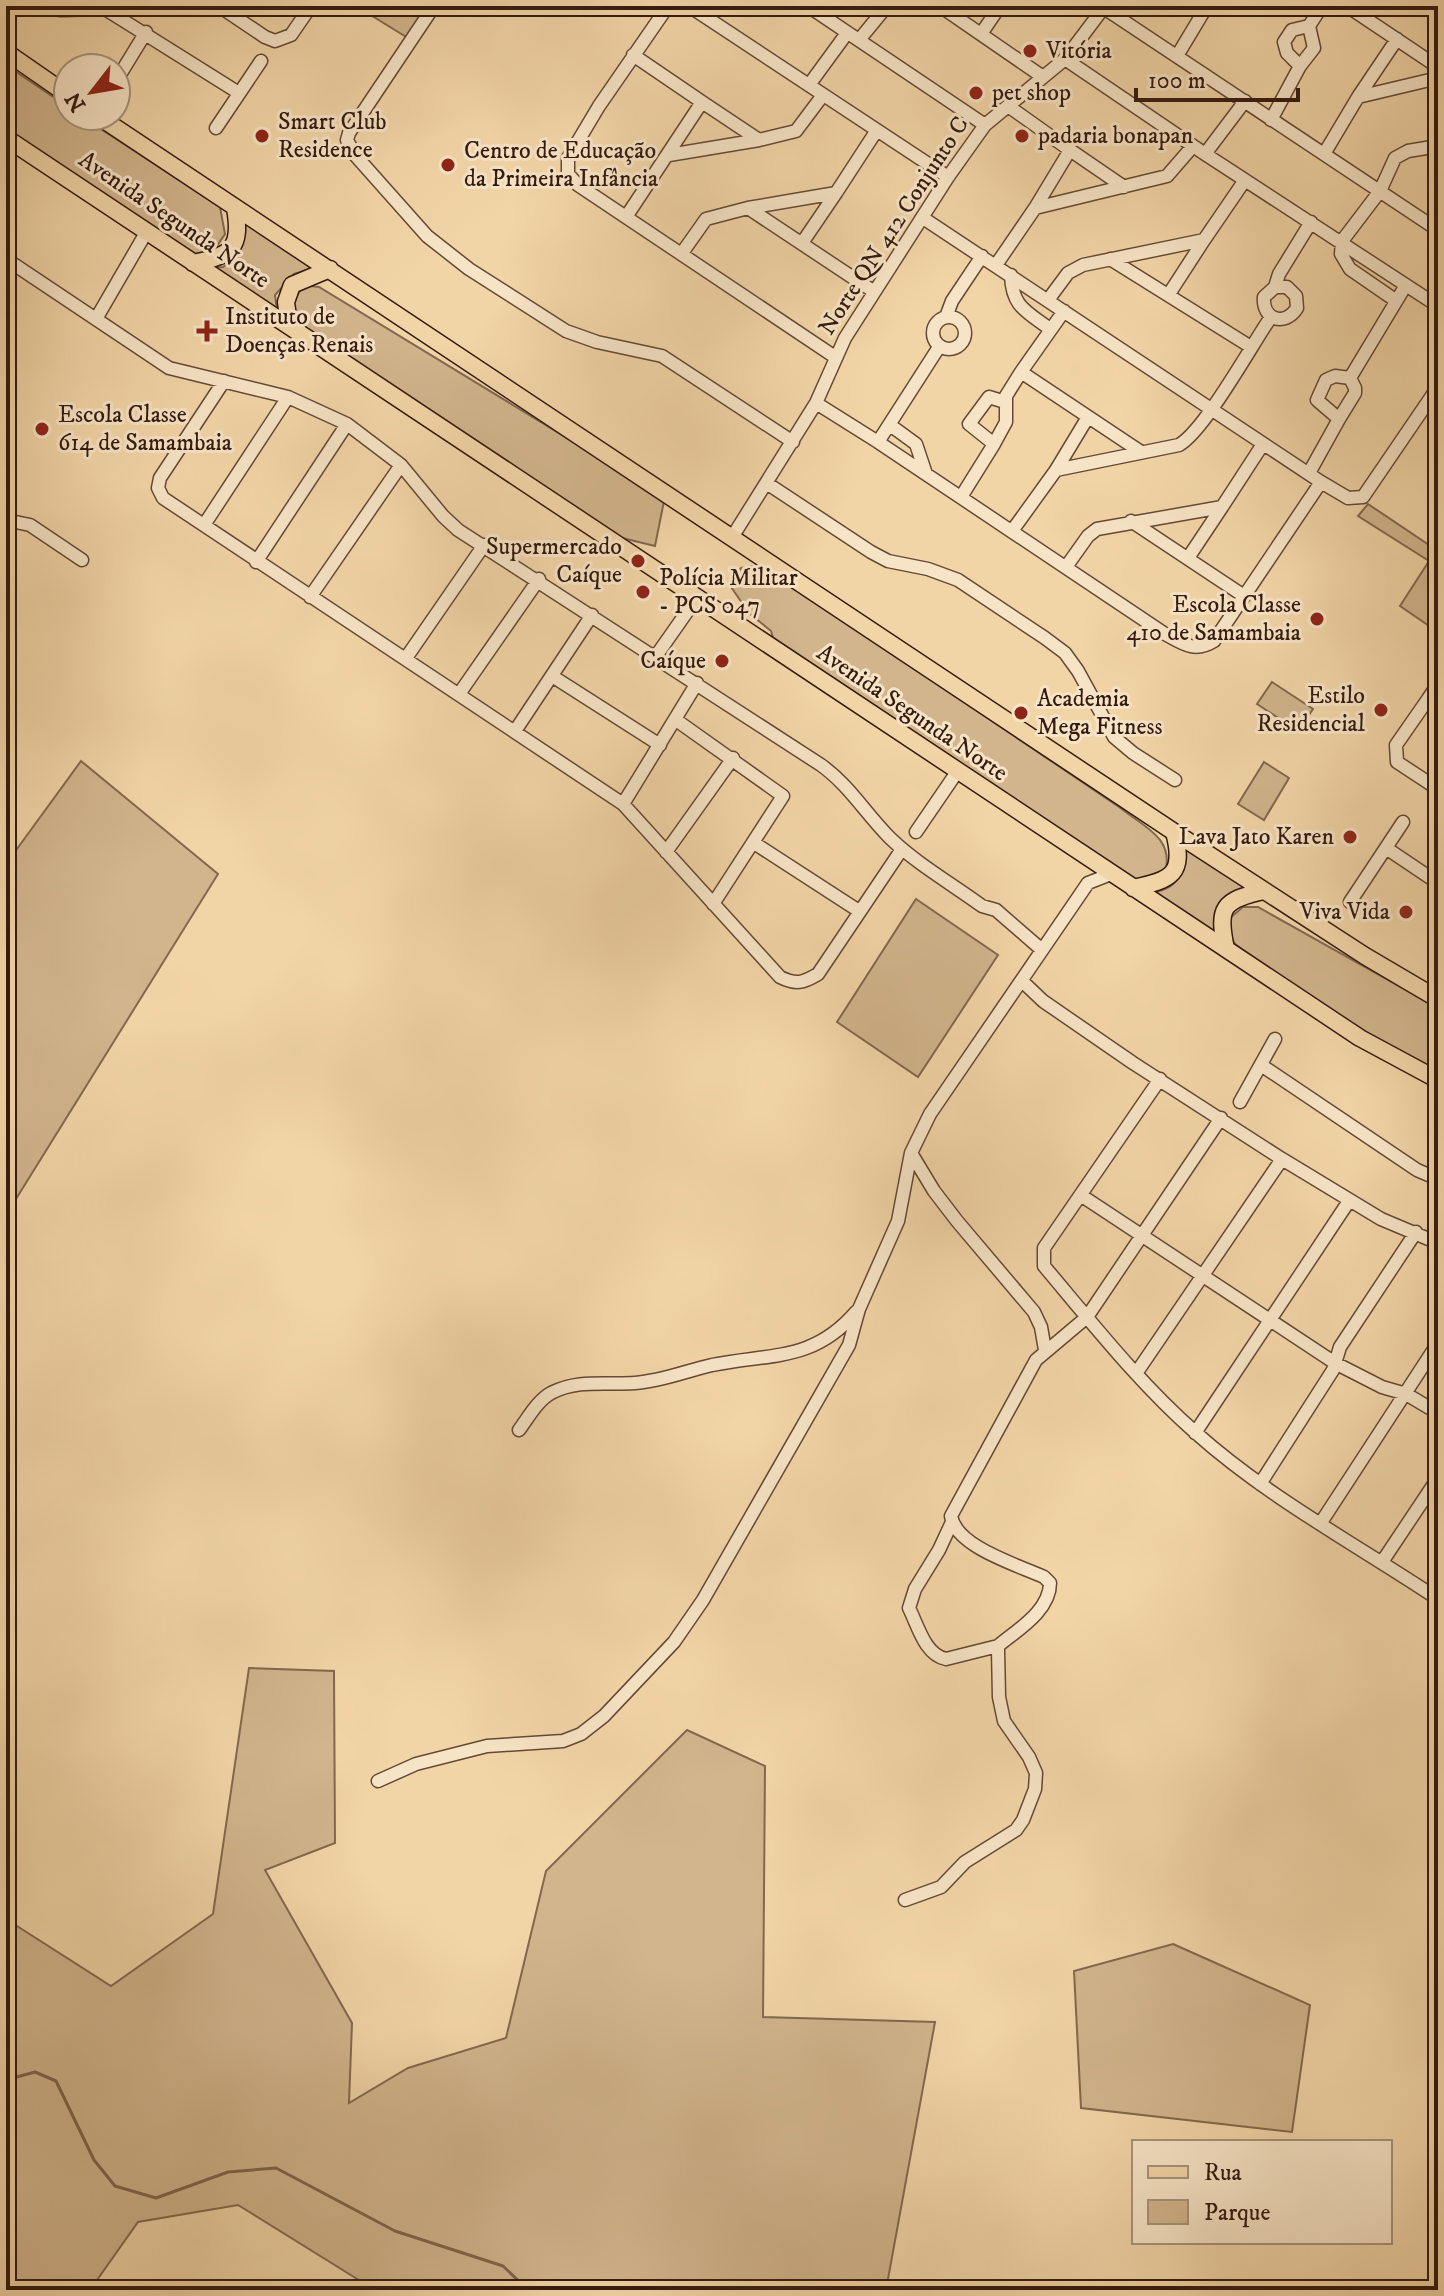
<svg xmlns="http://www.w3.org/2000/svg" width="1444" height="2296" viewBox="0 0 1444 2296" font-family="'IM FELL DW Pica',serif">
<style>
.green{fill:#d2b58d;stroke:#83684e;stroke-width:2}
.lines{fill:none;stroke-linecap:round;stroke-linejoin:round}
.stream{stroke:#7f644b;stroke-width:3}
.minor-casing{stroke:#644935;stroke-width:15}
.major-casing{stroke:#341a0f;stroke-width:19}
.minor{stroke:#f7e4c6;stroke-width:12}
.major{stroke:#f2d5a7;stroke-width:16}
.poi-dot{fill:#8f2418;stroke:#f7e4c6;stroke-width:3}
.labels{text-anchor:middle;dominant-baseline:central;stroke-width:6;stroke-linejoin:round;paint-order:stroke}
.poi-label{font-size:24px;fill:#341a0f;stroke:#f7e4c6;text-anchor:start}
.street-label{font-size:24px;fill:#341a0f;stroke:#f7e4c6}
</style>
<rect width="100%" height="100%" fill="#f2d5a7"/>
<filter id="stains"><feTurbulence type="fractalNoise" baseFrequency=".0025" numOctaves="4"/><feColorMatrix values="0 0 0 0 .2 0 0 0 0 .09 0 0 0 0 .02 0 0 0 .5 -.17"/></filter>
<radialGradient id="worn" r=".72"><stop offset=".6" stop-color="#630" stop-opacity="0"/><stop offset="1" stop-color="#630" stop-opacity=".3"/></radialGradient>
<path class="green" d="M 356,6 L 440,6 L 416,43 Z
M 6,65 L 68,107 L 68,116 L 81,116 L 220,207 L 225,234 L 211,255 L 189,254 L 6,132 Z
M 244,221 L 314,268 L 294,274 L 275,295 L 277,311 L 210,268 L 223,267 L 238,255 Z
M 310,286 L 319,287 L 613,466 L 664,501 L 655,546 L 614,536 L 298,322 L 292,306 L 300,290 Z
M 1368,504 L 1438,551 L 1438,632 L 1400,606 L 1429,561 L 1358,516 Z
M 751,566 L 790,584 L 1119,807 C 1144,827 1175,838 1165,873 L 1134,884 L 776,647 L 771,631 L 749,613 L 729,584 L 741,568 Z
M 1272,682 L 1313,709 L 1298,731 L 1257,704 Z
M 81,761 L 218,874 L 6,1215 L 6,864 Z
M 1264,762 L 1289,778 L 1264,820 L 1238,804 Z
M 1185,848 L 1245,887 C 1223,898 1212,909 1216,935 L 1150,893 C 1178,889 1184,875 1185,848 Z
M 916,899 L 998,955 L 918,1077 L 837,1022 Z
M 1243,907 L 1258,907 L 1438,1008 L 1438,1076 L 1360,1035 L 1235,944 L 1229,933 L 1230,918 Z
M 249,1668 L 334,1671 L 335,1843 L 265,1870 L 352,2023 L 349,2103 L 408,2068 L 506,2038 L 546,1871 L 687,1730 L 765,1766 L 763,2017 L 935,2022 L 886,2290 L 370,2290 L 370,2287 L 238,2205 L 138,2222 L 90,2290 L 6,2290 L 6,1919 L 111,1986 L 213,1914 Z
M 1173,1944 L 1310,2005 L 1292,2132 L 1081,2108 L 1074,1971 Z"/>
<g class="lines">
<path class="stream" d="M 6,2090 L 13,2078 L 35,2072 L 56,2081 L 94,2160 L 115,2186 L 156,2198 L 228,2172 L 276,2168 L 395,2231 L 503,2266 L 528,2290"/>
<defs>
<path id="minor" d="M 41,6 L 60,10 L 105,9 L 239,93
M 219,6 L 265,37 L 275,41 L 291,35 L 311,6
M 434,6 L 349,133 L 347,140 L 355,155 L 427,236 L 469,269 L 566,331 L 597,342 L 662,356 L 793,442
M 668,6 L 599,106 L 568,158 L 568,174 L 578,185 L 835,357
M 689,6 L 948,177
M 808,6 L 985,125
M 940,6 L 1043,77
M 1347,6 L 1438,67
M 1104,8 L 1438,230
M 1309,26 L 1314,48 L 1300,66 L 1287,53 L 1284,42 L 1292,30 Z
M 1309,26 L 1322,6
M 981,34 L 1000,6
M 859,40 L 887,6
M 1177,56 L 1207,6
M 1065,59 L 1205,154 L 1438,306
M 116,81 L 146,32
M 809,85 L 847,33
M 1358,97 L 1397,39
M 702,102 L 759,140 L 796,131 L 823,95
M 1008,106 L 1070,150 L 1035,208
M 1271,120 L 1300,66
M 216,128 L 261,61
M 1070,150 L 1124,187
M 1205,154 L 1245,101
M 1324,154 L 1358,97 L 1438,78
M 669,155 L 759,140
M 748,208 L 873,291
M 626,217 L 702,102 L 633,55
M 923,218 L 1321,482
M 802,243 L 836,193
M 682,253 L 706,219 L 748,208 L 836,193 L 877,130
M 6,259 L 169,368 L 288,397 L 347,424 L 401,465 L 443,516 L 458,530 L 821,765 C 849,785 866,814 890,838 C 917,864 952,884 982,906 L 996,910 L 1042,950
M 1110,259 L 1251,347
M 996,265 L 1035,208 L 1167,176 L 1193,146
M 1011,275 C 1012,307 1026,311 1050,329
M 1275,287 L 1287,287 L 1296,296 L 1297,308 C 1285,327 1262,320 1264,297 L 1275,287 L 1279,274 L 1311,222
M 1169,294 L 1204,240
M 1048,300 L 1068,273 L 1083,265 L 1204,240 L 1245,180
M 1395,300 L 1350,269 L 1341,254 L 1342,241 L 1380,191 L 1395,158 L 1408,151 L 1438,146
M 1064,311 L 1021,372 L 1141,452
M933 333a16 16 0 1 1 32 0a16 16 0 1 1-32 0Z
M 946,317 L 952,301 L 982,256
M 96,319 L 147,231
M 1335,376 L 1350,378 L 1355,388 L 1355,393 L 1339,419 L 1317,400 L 1326,380 Z
M 1350,378 L 1406,285
M 224,381 L 160,478 L 158,488 L 163,498 L 623,804 L 780,977 C 796,985 803,983 818,974 L 902,849
M 1005,402 L 989,397 L 969,424 L 994,444 L 1006,422 L 1006,396 L 1021,372
M 816,403 L 878,442 L 1165,634 C 1183,644 1195,653 1214,641 L 1321,482 L 1348,498 L 1363,497 L 1438,387
M 890,425 L 916,444 L 926,474
M 878,442 L 939,347
M 1056,470 L 1088,417
M 1309,473 L 1339,419
M 768,484 L 871,552 L 888,561 L 928,569 L 958,580 L 1045,638 L 1065,653 L 1078,671 L 1114,737 L 1133,753 L 1175,780
M 961,497 L 994,444
M 6,520 L 30,525 L 82,560
M 1131,521 L 1244,596
M 204,525 L 288,397
M 1012,531 L 1056,470 L 1179,445 C 1205,430 1251,346 1271,317
M 731,539 L 816,403 L 845,338 L 948,177 L 985,125 L 1065,59 L 1105,6
M 1188,558 L 1222,507
M 256,562 L 347,424
M 1066,567 L 1088,536 L 1097,529 L 1222,507 L 1263,444
M 310,597 L 401,465
M 656,656 L 696,599
M 406,658 L 484,545
M 552,676 L 660,745
M 1438,684 L 1428,699 L 1438,706
M 459,694 L 539,579
M 1428,699 L 1396,745 L 1397,762 L 1438,789
M 676,720 L 783,796 L 713,904
M 515,731 L 592,615
M 623,804 L 697,683
M 916,832 L 957,772
M 754,843 L 859,911
M 1386,848 L 1438,883
M 666,852 L 733,758
M 1350,902 L 1403,822
M 1022,981 L 1043,1001 L 1133,1063 L 1282,1159 L 1381,1219 L 1438,1243
M 1261,1065 L 1417,1170 L 1438,1179
M 1160,1079 L 1044,1248 L 1044,1266 C 1092,1323 1140,1384 1196,1433 C 1269,1498 1357,1545 1438,1599
M 1240,1102 L 1275,1039
M 911,1153 L 934,1191 L 957,1221 L 1034,1312 L 1041,1327 L 1045,1350
M 1082,1196 L 1335,1363 L 1382,1387 L 1406,1394 L 1438,1413
M 1137,1372 L 1282,1159
M 519,1430 C 528,1418 537,1401 551,1393 C 578,1379 605,1385 635,1383 C 662,1381 686,1371 712,1365 C 771,1353 813,1362 856,1312
M 1195,1433 L 1349,1201
M 1260,1484 L 1333,1370 L 1340,1347 L 1416,1232
M 952,1522 L 939,1550 L 915,1589 L 909,1608 C 918,1626 925,1655 946,1659 L 998,1646
M 1320,1524 L 1438,1343
M 1382,1562 L 1438,1478
M 378,1781 L 416,1764 L 487,1746 L 563,1741 L 581,1734 L 604,1716 L 674,1642 L 703,1600 L 849,1345 L 859,1309 L 898,1221 L 911,1153 L 930,1114 L 1088,883 L 1111,874
M 905,1900 L 941,1887 L 965,1862 L 1016,1830 L 1023,1820 L 1035,1789 L 1036,1773 L 1029,1757 L 1004,1721 L 999,1697 L 998,1650 L 998,1646 C 1017,1630 1050,1611 1050,1583 L 1044,1577 C 1018,1565 956,1547 951,1516 L 1036,1360 L 1087,1317 L 1221,1118"/>
<path id="major" d="M 6,52 L 68,95
M 98,116 L 1174,832 L 1365,956 L 1438,999
M 6,138 L 1360,1038 L 1438,1080
M 193,263 C 232,256 242,248 235,208
M 289,324 L 286,302 L 292,285 L 330,269
M 1133,888 C 1172,880 1185,874 1174,832
M 1226,949 C 1217,908 1222,900 1264,891"/>
</defs>
<use href="#minor" class="minor-casing"/>
<use href="#major" class="major-casing"/>
<use href="#minor" class="minor"/>
<use href="#major" class="major"/>
</g>
<g class="poi-dot">
<circle cx="1030" cy="51" r="8"/>
<circle cx="976" cy="93" r="8"/>
<circle cx="262" cy="136" r="8"/>
<circle cx="1022" cy="136" r="8"/>
<circle cx="448" cy="165" r="8"/>
<path d="M203 319h8v8h8v8h-8v8h-8v-8h-8v-8h8z"/>
<circle cx="42" cy="429" r="8"/>
<circle cx="638" cy="561" r="8"/>
<circle cx="643" cy="592" r="8"/>
<circle cx="1317" cy="619" r="8"/>
<circle cx="722" cy="661" r="8"/>
<circle cx="1381" cy="710" r="8"/>
<circle cx="1021" cy="713" r="8"/>
<circle cx="1350" cy="837" r="8"/>
<circle cx="1406" cy="912" r="8"/>
</g>
<g class="labels">
<g class="poi-label">
<text x="1046" y="51">Vitória</text>
<text x="992" y="93">pet shop</text>
<text x="278" y="122">Smart Club<tspan x="278" dy="28">Residence</tspan></text>
<text x="1038" y="136">padaria bonapan</text>
<text x="464" y="151">Centro de Educação<tspan x="464" dy="28">da Primeira Infância</tspan></text>
<text x="225" y="317">Instituto de<tspan x="225" dy="28">Doenças Renais</tspan></text>
<text x="58" y="415">Escola Classe<tspan x="58" dy="28">614 de Samambaia</tspan></text>
<text x="622" y="547" text-anchor="end">Supermercado<tspan x="622" dy="28">Caíque</tspan></text>
<text x="659" y="578">Polícia Militar<tspan x="659" dy="28">- PCS 047</tspan></text>
<text x="1301" y="605" text-anchor="end">Escola Classe<tspan x="1301" dy="28">410 de Samambaia</tspan></text>
<text x="706" y="661" text-anchor="end">Caíque</text>
<text x="1365" y="696" text-anchor="end">Estilo<tspan x="1365" dy="28">Residencial</tspan></text>
<text x="1037" y="699">Academia<tspan x="1037" dy="28">Mega Fitness</tspan></text>
<text x="1334" y="837" text-anchor="end">Lava Jato Karen</text>
<text x="1390" y="912" text-anchor="end">Viva Vida</text>
</g>
<g class="street-label">
<text transform="translate(174 220) rotate(34)">Avenida Segunda Norte</text>
<text transform="translate(894 226) rotate(-57)">Norte QN 412 Conjunto C</text>
<text transform="translate(912 713) rotate(34)">Avenida Segunda Norte</text>
</g>
</g>
<rect width="1444" height="2296" fill="none" stroke="#f2d5a7" stroke-width="32"/>
<rect x="8" y="8" width="1428" height="2280" fill="none" stroke="#341a0f" stroke-width="4"/>
<rect x="16" y="16" width="1412" height="2264" fill="none" stroke="#341a0f" stroke-width="2"/>
<rect x="1132" y="2140" width="260" height="104" fill="#f7e4c6" stroke="#a9937d" stroke-width="2"/>
<rect x="1148" y="2166" width="40" height="12" fill="#f2d5a7" stroke="#a9937d" stroke-width="2"/>
<text x="1204" y="2180" font-size="24" fill="#341a0f">Rua</text>
<rect x="1148" y="2200" width="40" height="24" fill="#d2b58d" stroke="#a9937d" stroke-width="2"/>
<text x="1204" y="2220" font-size="24" fill="#341a0f">Parque</text>
<g transform="translate(92 92) rotate(239)"><circle r="38" fill="#f7e4c6" stroke="#a9937d" stroke-width="2"/>
<path d="M0-6L14 30L0 20L-14 30Z" fill="#8f2418"/>
<text y="-12" font-size="22" font-weight="bold" text-anchor="middle" fill="#341a0f">N</text>
</g>
<path d="M1136 88v12h162v-12" fill="none" stroke="#341a0f" stroke-width="4"/>
<text x="1148" y="88" font-size="24" fill="#341a0f" stroke="#f7e4c6" stroke-width="6" paint-order="stroke">100 m</text>
<rect width="100%" height="100%" filter="url(#stains)"/>
<rect width="100%" height="100%" fill="url(#worn)"/>
</svg>
